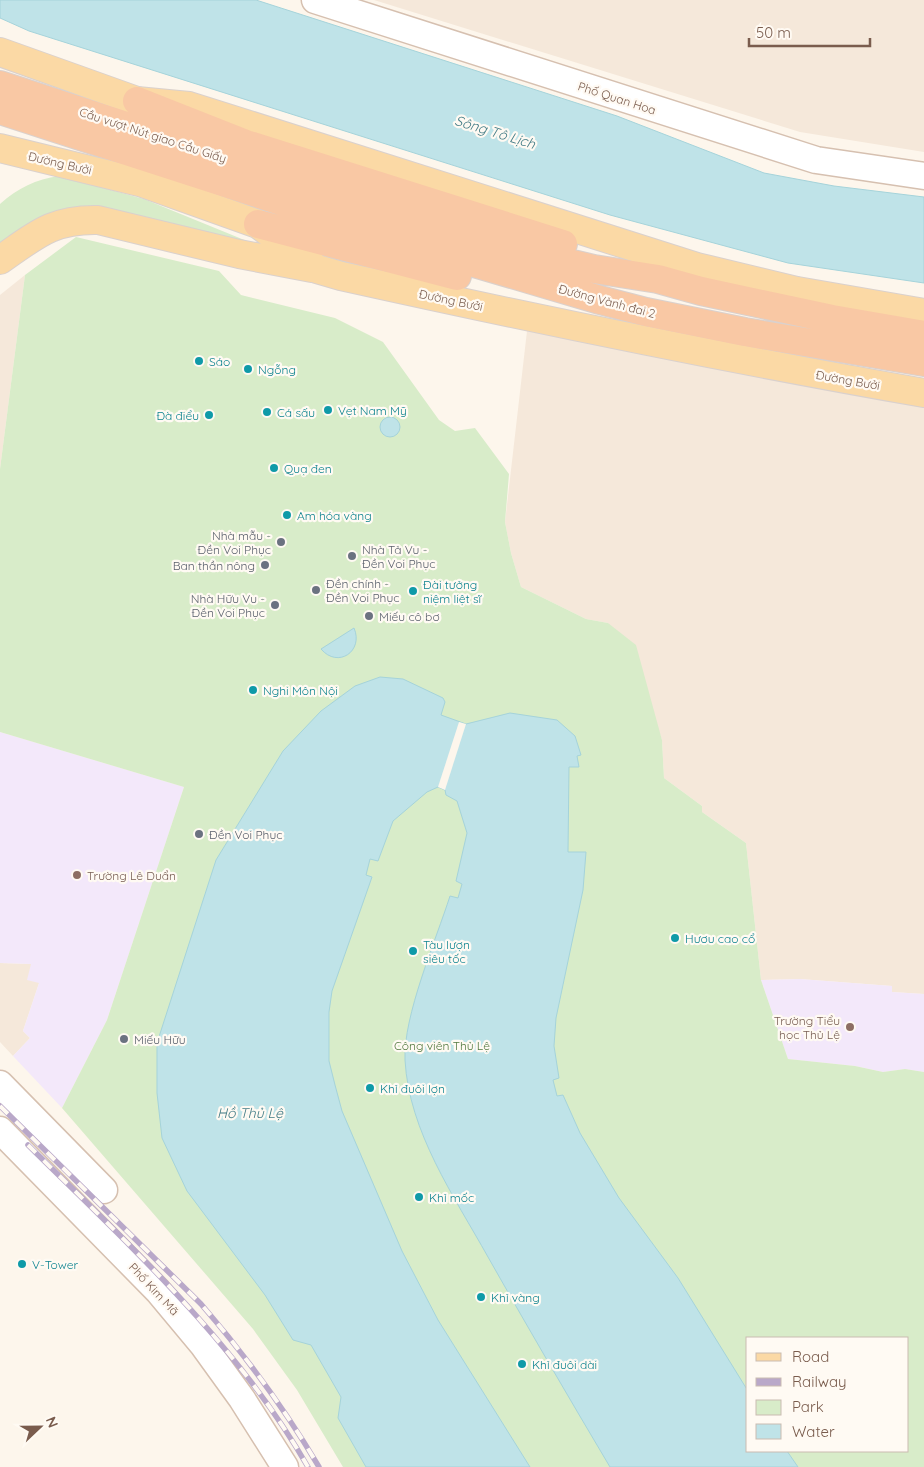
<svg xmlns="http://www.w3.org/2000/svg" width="924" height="1467" viewBox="0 0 924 1467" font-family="Quicksand,sans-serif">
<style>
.residential{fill:#f5e8da}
.education{fill:#f3e8fa}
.green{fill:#d8ecc9;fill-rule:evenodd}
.water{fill:#bfe3e8;stroke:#a5d3da}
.pier{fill:#fdf6ec}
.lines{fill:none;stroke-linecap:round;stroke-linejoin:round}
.secondary-casing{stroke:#d6c0b0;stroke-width:29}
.primary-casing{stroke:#dad1cd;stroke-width:30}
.trunk-casing{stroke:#dad1cd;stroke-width:30}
.secondary{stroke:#fff;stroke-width:26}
.primary{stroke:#fbd9a5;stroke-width:28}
.trunk{stroke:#f9c8a4;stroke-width:28}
.rail-casing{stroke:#b9a8c9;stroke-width:5.5}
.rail{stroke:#fffaf3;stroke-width:4;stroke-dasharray:11;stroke-linecap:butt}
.culture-dot{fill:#0f9aa8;stroke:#fffaf3;stroke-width:2}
.worship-dot{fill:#6b7280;stroke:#fffaf3;stroke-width:2}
.education-dot{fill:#8d6e63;stroke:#fffaf3;stroke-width:2}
.labels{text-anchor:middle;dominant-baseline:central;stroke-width:4.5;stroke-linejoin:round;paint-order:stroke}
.street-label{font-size:12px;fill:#7a5c4d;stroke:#fffaf3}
.culture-label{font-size:12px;fill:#0d838f;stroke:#fffaf3;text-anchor:start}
.worship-label{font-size:12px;fill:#5b616d;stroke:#fffaf3;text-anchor:start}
.education-label{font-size:12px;fill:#785e54;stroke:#fffaf3;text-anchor:start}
.park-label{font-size:12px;fill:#537a41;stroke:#fffaf3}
.water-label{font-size:14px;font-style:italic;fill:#437c86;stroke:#fffaf3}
</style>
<rect width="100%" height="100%" fill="#fdf6ec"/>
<path class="residential" d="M 374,0 L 924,0 L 924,152 L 800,132 Z
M 25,275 L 0,469 L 0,295 Z
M 527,331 L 924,404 L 924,994 L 892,992 L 892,986 L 800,979 L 761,980 L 746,843 L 702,812 L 702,806 L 664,778 L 662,740 L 650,704 L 608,623 L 586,619 L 521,587 L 511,553 L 505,522 Z
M 0,963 L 31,964 L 39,983 L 23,1031 L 30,1038 L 13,1056 L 0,1042 Z"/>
<path class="education" d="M 0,732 L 184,787 L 107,1020 L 62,1108 L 13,1056 L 30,1038 L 23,1031 L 39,983 L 27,980 L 31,964 L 0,963 Z
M 800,979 L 892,986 L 892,992 L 924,994 L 924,1072 L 905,1069 L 883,1072 L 855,1066 L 788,1059 L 761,980 Z"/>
<path class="green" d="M 59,176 L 144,199 L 276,253 L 98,215 L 0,256 L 0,204 C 18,188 36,179 59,176 Z
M 76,237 L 219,271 L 241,295 L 335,318 L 383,342 L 439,420 L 455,431 L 475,428 L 509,474 L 505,522 L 511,553 L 521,587 L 586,619 L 608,623 L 636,645 L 662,740 L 664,778 L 702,806 L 702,812 L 746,843 L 761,980 L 788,1059 L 855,1066 L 883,1072 L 905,1069 L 924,1072 L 924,1467 L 343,1467 L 297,1390 L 253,1329 L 62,1108 L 107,1020 L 184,787 L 0,732 L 0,469 L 25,275 ZM 748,1338 L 908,1338 L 908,1451 L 748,1451 Z"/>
<path class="water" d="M 0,0 L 256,0 L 617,116 L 764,173 L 834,186 L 924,197 L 924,283 L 788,263 L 610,215 L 29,31 L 0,18 Z
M380 427a10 10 0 1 1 20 0a10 10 0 1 1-20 0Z
M 354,628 C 364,651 338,669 321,649 Z
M 380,677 L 403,679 L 443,698 L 445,702 L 441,715 L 466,724 L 510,713 L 557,720 L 575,736 L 581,755 L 577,756 L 579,767 L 569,767 L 568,852 L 586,852 L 583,890 L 556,1018 L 554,1046 L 559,1078 L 553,1080 L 557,1096 L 563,1095 L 580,1133 L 619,1198 L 678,1278 L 748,1391 L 748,1451 L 787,1451 L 798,1467 L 610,1467 C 569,1398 528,1328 488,1257 C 454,1196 409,1132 405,1060 C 403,1016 436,940 450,896 L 458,898 L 462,884 L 456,881 L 467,833 L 457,801 L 446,795 L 445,790 L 438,787 L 427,792 L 393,821 L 378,861 L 370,859 L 366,875 L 372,877 L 332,991 L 329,1012 L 329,1061 L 335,1085 L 342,1111 L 402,1251 L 438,1320 L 530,1467 L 366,1467 L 338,1418 L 341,1397 L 311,1345 L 293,1340 L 265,1295 L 187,1191 L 162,1138 L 157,1093 L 157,1043 L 216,860 L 283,751 L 321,711 L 355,686 Z"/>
<path class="pier" d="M 459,722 L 466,724 L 445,790 L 438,787 Z"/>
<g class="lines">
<defs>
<path id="secondary" d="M 315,0 L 816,160 L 924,176
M 0,1084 L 104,1190
M 0,1130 L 158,1291 L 203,1345 L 242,1399 L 285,1467"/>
<path id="primary" d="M 0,52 L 137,101 L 189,106 L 697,267 L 797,291 L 924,313
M 0,148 L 143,183 L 258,224 L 317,269 L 341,276 C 535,319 729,359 924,393
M 0,260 C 36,235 52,219 98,220 L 239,254 L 312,268"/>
<path id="trunk" d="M 0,85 L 305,184 L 540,256 L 594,269 L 658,279 L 701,291 L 832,319 L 924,335
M 137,101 L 246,144 L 563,244
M 0,110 L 454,257 L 600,300 L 646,312 L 745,332 L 924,362
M 258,224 L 457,276"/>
</defs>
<use href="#secondary" class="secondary-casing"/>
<use href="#primary" class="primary-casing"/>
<use href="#trunk" class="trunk-casing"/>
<use href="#secondary" class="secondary"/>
<use href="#primary" class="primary"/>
<use href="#trunk" class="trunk"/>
<defs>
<path id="rail" d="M 0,1106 L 201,1304 C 245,1355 285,1409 319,1467
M 28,1145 C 129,1245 237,1343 308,1467"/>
</defs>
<use href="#rail" class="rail-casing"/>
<use href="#rail" class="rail"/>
</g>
<g class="culture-dot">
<circle cx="199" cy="361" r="5"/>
<circle cx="248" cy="369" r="5"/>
<circle cx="328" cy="410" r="5"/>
<circle cx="267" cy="412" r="5"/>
<circle cx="209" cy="415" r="5"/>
<circle cx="274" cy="468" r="5"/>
<circle cx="287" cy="515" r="5"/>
<circle cx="413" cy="591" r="5"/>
<circle cx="253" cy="690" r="5"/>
<circle cx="675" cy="938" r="5"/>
<circle cx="413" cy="951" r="5"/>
<circle cx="370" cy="1088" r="5"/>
<circle cx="419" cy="1197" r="5"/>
<circle cx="22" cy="1264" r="5"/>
<circle cx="481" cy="1297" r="5"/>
<circle cx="522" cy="1364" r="5"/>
</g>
<g class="worship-dot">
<circle cx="281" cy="542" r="5"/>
<circle cx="352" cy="556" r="5"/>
<circle cx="265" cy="565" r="5"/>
<circle cx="316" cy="590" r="5"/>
<circle cx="275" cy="605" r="5"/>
<circle cx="369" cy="616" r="5"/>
<circle cx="199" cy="834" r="5"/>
<circle cx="124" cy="1039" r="5"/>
</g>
<g class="education-dot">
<circle cx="77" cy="875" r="5"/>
<circle cx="850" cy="1027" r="5"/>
</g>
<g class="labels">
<g class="street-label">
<text transform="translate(617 98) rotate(18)">Phố Quan Hoa</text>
<text transform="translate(153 135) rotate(18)">Cầu vượt Nút giao Cầu Giấy</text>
<text transform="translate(60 163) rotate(13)">Đường Bưởi</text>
<text transform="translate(451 300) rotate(12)">Đường Bưởi</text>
<text transform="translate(607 301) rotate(15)">Đường Vành đai 2</text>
<text transform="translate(848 380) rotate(10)">Đường Bưởi</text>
<text transform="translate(154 1289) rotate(47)">Phố Kim Mã</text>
</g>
<g class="culture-label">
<text x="209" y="361">Sáo</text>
<text x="258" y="369">Ngỗng</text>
<text x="338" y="410">Vẹt Nam Mỹ</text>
<text x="277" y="412">Cá sấu</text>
<text x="199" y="415" text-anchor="end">Đà điểu</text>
<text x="284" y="468">Quạ đen</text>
<text x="297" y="515">Am hóa vàng</text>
<text x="423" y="584">Đài tưởng<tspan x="423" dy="14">niệm liệt sĩ</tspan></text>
<text x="263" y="690">Nghi Môn Nội</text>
<text x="685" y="938">Hươu cao cổ</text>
<text x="423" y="944">Tàu lượn<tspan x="423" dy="14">siêu tốc</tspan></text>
<text x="380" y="1088">Khỉ đuôi lợn</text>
<text x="429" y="1197">Khỉ mốc</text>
<text x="32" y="1264">V-Tower</text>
<text x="491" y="1297">Khỉ vàng</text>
<text x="532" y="1364">Khỉ đuôi dài</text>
</g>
<g class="worship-label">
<text x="271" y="535" text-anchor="end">Nhà mẫu -<tspan x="271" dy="14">Đền Voi Phục</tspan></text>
<text x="362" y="549">Nhà Tả Vu -<tspan x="362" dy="14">Đền Voi Phục</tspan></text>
<text x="255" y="565" text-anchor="end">Ban thần nông</text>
<text x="326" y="583">Đền chính -<tspan x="326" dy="14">Đền Voi Phục</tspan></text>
<text x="265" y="598" text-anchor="end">Nhà Hữu Vu -<tspan x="265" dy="14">Đền Voi Phục</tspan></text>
<text x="379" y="616">Miếu cô bơ</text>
<text x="209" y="834">Đền Voi Phục</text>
<text x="134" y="1039">Miếu Hữu</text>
</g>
<g class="education-label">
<text x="87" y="875">Trường Lê Duẩn</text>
<text x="840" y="1020" text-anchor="end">Trường Tiểu<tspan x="840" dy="14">học Thủ Lệ</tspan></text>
</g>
<g class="park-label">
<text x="442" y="1045">Công viên Thủ Lệ</text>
</g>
<g class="water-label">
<text transform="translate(495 132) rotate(17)">Sông Tô Lịch</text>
<text x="250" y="1113">Hồ Thủ Lệ</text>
</g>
</g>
<rect x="746" y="1337" width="162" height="115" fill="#fffaf3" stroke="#cabbb1"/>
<rect x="756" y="1353" width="25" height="8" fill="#fbd9a5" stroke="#cabbb1"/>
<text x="792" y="1362" font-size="15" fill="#7a5c4d">Road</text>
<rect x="756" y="1378" width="25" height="8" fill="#b9a8c9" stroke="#cabbb1"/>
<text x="792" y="1387" font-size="15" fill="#7a5c4d">Railway</text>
<rect x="756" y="1400" width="25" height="15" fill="#d8ecc9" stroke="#cabbb1"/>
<text x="792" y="1412" font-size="15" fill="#7a5c4d">Park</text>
<rect x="756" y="1424" width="25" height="15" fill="#bfe3e8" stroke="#cabbb1"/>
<text x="792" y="1437" font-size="15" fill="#7a5c4d">Water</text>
<g transform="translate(40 1427) rotate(68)" stroke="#fffaf3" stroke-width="4" paint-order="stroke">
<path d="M0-4L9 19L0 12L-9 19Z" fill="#7a5c4d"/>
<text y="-8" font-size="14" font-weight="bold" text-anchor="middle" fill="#7a5c4d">N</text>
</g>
<path d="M749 38v8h121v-8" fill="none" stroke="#7a5c4d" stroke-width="2.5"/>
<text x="756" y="38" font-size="15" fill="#7a5c4d" stroke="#fffaf3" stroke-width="4" paint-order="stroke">50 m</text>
</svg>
